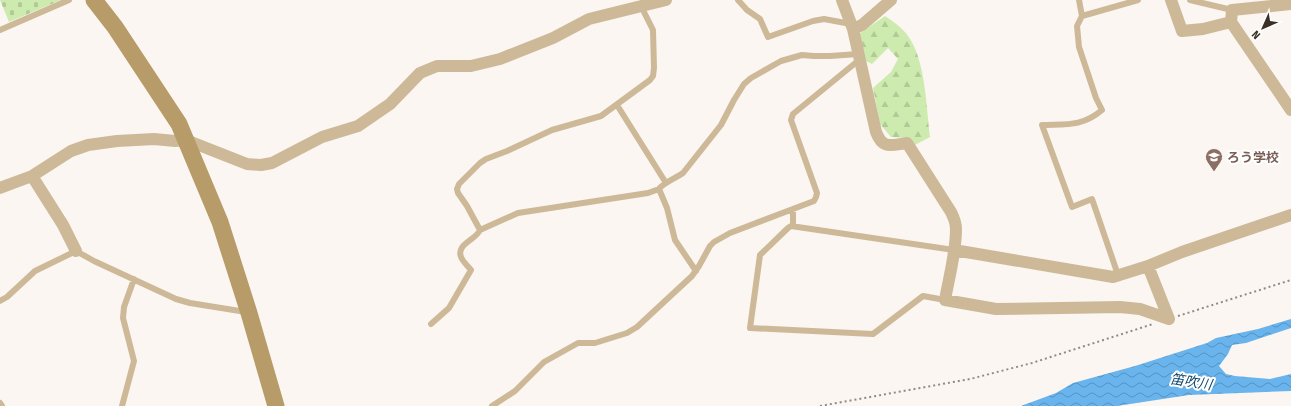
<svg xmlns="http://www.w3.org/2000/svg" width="1291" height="406" viewBox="0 0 1291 406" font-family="'Fira Sans Condensed','Noto Sans JP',sans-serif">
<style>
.forest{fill:url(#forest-firs)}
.cemetery{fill:url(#cemetery-stones)}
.water{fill:url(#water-waves)}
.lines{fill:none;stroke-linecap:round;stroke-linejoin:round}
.path{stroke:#928a82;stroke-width:2;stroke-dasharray:2 3;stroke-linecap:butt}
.lane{stroke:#cdb998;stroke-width:6}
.street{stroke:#cdb998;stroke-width:12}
.secondary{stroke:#b79b68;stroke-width:17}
.labels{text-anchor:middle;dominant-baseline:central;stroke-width:4;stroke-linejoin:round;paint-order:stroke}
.education-label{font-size:13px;font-weight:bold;fill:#785e54;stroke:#fff;text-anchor:start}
.water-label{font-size:14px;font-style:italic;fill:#114a70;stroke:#fff}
</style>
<defs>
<pattern id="forest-firs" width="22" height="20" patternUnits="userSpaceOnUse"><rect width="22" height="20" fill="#cdebae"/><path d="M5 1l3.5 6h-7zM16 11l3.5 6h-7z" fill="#b1ca96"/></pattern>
<pattern id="cemetery-stones" width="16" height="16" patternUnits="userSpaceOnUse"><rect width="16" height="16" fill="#cdebae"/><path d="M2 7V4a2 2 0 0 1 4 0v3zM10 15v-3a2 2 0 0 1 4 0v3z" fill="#b1ca96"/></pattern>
<pattern id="water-waves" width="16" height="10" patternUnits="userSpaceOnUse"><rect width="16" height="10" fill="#69b4ed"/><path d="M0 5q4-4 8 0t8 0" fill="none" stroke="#5793c0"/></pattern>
</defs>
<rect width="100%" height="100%" fill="#fbf6f1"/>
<path class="forest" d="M 885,16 C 891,20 897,24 902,29 C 926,51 926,106 930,137 L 913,146 L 909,138 L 891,137 L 880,124 L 873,88 L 891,72 L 898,59 L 888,48 L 872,64 L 866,61 L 859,34 Z"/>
<path class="cemetery" d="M 0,0 L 61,0 L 9,22 Z"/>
<path class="water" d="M 1291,319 L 1291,328 L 1246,343 L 1232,345 L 1228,354 L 1219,366 L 1226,374 L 1235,376 L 1270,379 L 1291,374 L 1291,391 L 1189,395 L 1117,406 L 1021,406 L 1056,393 L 1073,383 L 1135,366 L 1207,343 L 1216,338 L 1258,329 Z"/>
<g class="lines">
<path class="path" d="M 1178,316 L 1291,280
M 820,406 L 970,379 L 1032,363 L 1153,324"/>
<path class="lane" d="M 738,0 L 747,10 L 760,19 L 768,37 L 813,21 L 824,19 L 851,24
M 1079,0 L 1082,16 L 1077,26 L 1079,47 L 1096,98 L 1102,110 C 1082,127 1066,124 1042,125 L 1072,207 L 1092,199 L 1118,275
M 1190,0 L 1232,10
M 1082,16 L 1138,0
M 0,30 L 69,0
M 617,105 L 666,183
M 793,226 L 793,209
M 480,230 L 518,213 L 648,193 L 659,189
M 696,271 L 675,240 L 667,208 L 659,189 C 663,183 676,178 683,173 L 721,125 L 734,100 L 744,84 L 751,78 L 781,61 L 802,55 L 814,56 L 830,56 L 858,54
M 945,300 L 923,296 L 873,334 L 750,328 L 760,255 L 788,228 L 791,226 L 954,250
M 0,301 L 7,297 L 35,271 L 76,251 L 94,261 L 176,299 L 190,303 L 246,312
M 431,324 L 449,308 L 471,270 C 468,266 463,262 461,257 C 456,244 476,240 480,230 L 467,206 L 458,193 L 457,189 L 459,184 L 480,163 L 486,159 L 507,151 L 552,130 L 601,116 L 650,80 L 653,76 L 654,68 L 653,30 L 641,6
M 0,403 L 2,406
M 122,406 L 134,361 L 123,318 L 124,307 L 134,279
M 492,406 L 515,391 L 544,362 L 578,343 L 595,343 L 627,333 L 637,327 L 692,276 L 699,266 L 710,246 L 714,242 L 730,233 L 814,201 L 816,197 L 817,193 L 791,120 L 793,114 L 859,60"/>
<path class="street" d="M 842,0 L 853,29 L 876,132 C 883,150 891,145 907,143 L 951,212 C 954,218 956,223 956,229 C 956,253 949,277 945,300 L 996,309 L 1120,307 L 1140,309 L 1169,319
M 1171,0 L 1182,31 L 1203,29 L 1231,22 L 1232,10 L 1291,4
M 1231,22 L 1291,110
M 853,29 L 862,25 L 891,0
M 32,176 L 63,225 L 76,251
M 0,188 L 32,176 L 71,151 L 88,145 L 117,141 L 154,139 L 175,141 L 186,140 L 247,164 L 261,165 L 272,163 L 322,137 L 358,126 L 390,104 L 420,73 L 437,66 L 471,66 L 500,59 L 553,38 L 589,19 L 666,0
M 954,250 L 1113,277 L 1148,266 L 1182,252 L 1291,215
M 1148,266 L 1169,319"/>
<path class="secondary" d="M 94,0 L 115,27 L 179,124 L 220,222 L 249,313 L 276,406"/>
</g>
<defs>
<symbol id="school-pin" viewBox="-11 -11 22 30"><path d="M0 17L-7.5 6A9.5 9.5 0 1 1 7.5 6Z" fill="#8d6e63" stroke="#fff"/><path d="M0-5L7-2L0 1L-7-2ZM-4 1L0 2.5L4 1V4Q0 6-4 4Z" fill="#fff"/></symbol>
</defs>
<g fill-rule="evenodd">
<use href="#school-pin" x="1204" y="147" width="20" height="27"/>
</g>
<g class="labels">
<g class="education-label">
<text x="1227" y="157">ろう学校</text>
</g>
<g class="water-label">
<text transform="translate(1191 382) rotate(9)">笛吹川</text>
</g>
</g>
<g transform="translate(1263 28) rotate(225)" stroke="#ffffff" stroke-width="3" paint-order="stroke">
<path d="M0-3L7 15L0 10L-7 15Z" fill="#3a3026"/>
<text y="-6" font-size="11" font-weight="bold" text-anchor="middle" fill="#3a3026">N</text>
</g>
</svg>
